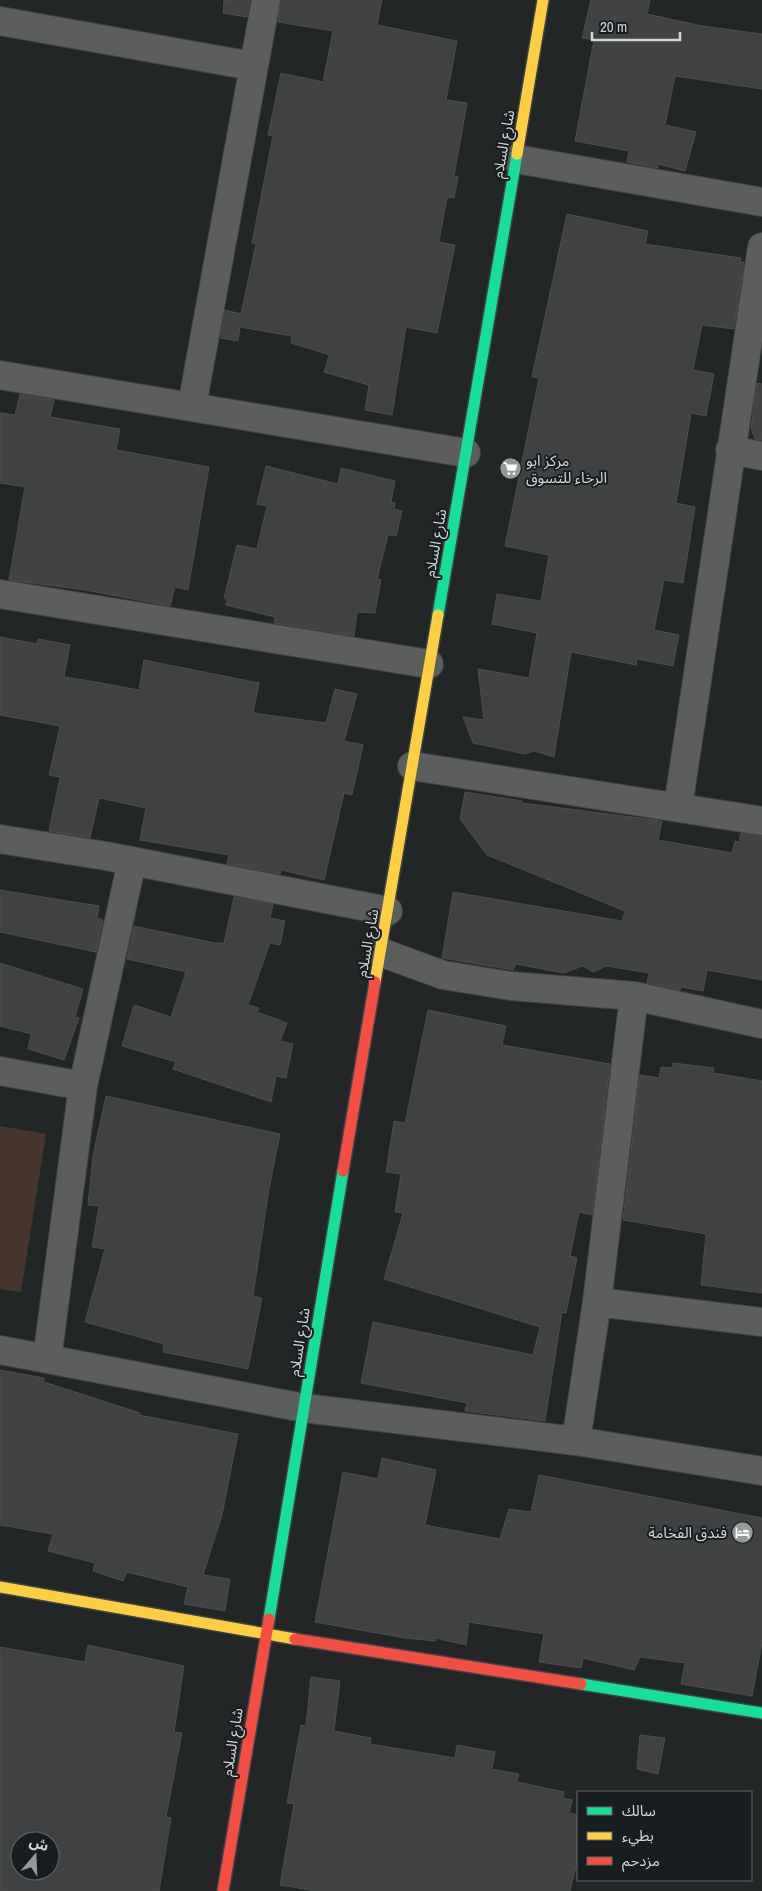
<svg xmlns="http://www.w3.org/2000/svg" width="762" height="1891" viewBox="0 0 762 1891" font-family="'Archivo Narrow','Noto Sans Arabic',sans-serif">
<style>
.green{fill:#46362e}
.building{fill:#404244;stroke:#4b4d4e;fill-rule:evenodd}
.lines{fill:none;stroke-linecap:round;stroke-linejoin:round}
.street-casing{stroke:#404344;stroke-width:30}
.fast-casing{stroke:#404344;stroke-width:14}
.slow-casing{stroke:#404344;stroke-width:14}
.jam-casing{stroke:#404344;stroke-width:14}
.street{stroke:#5c5e5e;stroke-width:28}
.fast{stroke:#16e098;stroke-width:11}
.slow{stroke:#ffcf43;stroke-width:11}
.jam{stroke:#f24e42;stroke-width:11}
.labels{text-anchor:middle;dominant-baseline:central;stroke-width:4;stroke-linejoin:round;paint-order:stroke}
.street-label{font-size:15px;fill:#d3d7d8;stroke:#181d1f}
.poi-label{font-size:15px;fill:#d3d7d8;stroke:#181d1f;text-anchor:start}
</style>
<rect width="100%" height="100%" fill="#232627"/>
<path class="green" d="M 0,1126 L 46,1134 L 21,1292 L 0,1289 Z"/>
<path class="building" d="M 224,0 L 250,0 L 247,17 L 223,13 Z
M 281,0 L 382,0 L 377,25 L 457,41 L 446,100 L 467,103 L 454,176 L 458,177 L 454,198 L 447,197 L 439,242 L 455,245 L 437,333 L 406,327 L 392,415 L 365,410 L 369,385 L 324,372 L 329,356 L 327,354 L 291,343 L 292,336 L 240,327 L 238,341 L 220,338 L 225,310 L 241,314 L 256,244 L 252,243 L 273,136 L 268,135 L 281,73 L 323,82 L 333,31 L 278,22 Z
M 591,0 L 650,0 L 647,14 L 702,26 L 762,34 L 762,89 L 675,76 L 665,125 L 696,132 L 685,171 L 658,164 L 658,168 L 627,162 L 629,151 L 575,141 L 594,40 L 582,38 Z
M 567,214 L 648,231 L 645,244 L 741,258 L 740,262 L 744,262 L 734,329 L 702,325 L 693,370 L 714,374 L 706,416 L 691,413 L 676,503 L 695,507 L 683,583 L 664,580 L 654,630 L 679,635 L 673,666 L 637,659 L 636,665 L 571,652 L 554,757 L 534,751 L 525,754 L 473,743 L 463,717 L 484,720 L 478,669 L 529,678 L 537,633 L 492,624 L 497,594 L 541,601 L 549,555 L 505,546 L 539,378 L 532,377 Z
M 757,383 L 762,384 L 762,440 L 755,439 L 751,428 Z
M 20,394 L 54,400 L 50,417 L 120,429 L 116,450 L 209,467 L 188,590 L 175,587 L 170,606 L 85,590 L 9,580 L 25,487 L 0,483 L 0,413 L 15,415 Z
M 266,466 L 338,484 L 341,468 L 395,481 L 391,502 L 395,503 L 394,509 L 402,511 L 396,536 L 388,535 L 377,579 L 381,580 L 375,613 L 357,612 L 354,636 L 274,623 L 275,617 L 226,605 L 227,599 L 224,598 L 237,545 L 257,549 L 267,506 L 257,504 Z
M 0,637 L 37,644 L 38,639 L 70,645 L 64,677 L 90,681 L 139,690 L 144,660 L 259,683 L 253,713 L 326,723 L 335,689 L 357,694 L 344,741 L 363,745 L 352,795 L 344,793 L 324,880 L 281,870 L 280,874 L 227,864 L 229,855 L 140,840 L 146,808 L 99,798 L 90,838 L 49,831 L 60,777 L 49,775 L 60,726 L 0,715 Z
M 465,792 L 522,801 L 522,803 L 656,820 L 662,822 L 658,840 L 732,853 L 735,841 L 739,842 L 741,833 L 762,836 L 762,980 L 707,970 L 703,991 L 681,987 L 680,990 L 647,983 L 649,973 L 606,966 L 593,972 L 583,966 L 563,973 L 516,964 L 513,970 L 442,958 L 453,892 L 622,921 L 625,911 L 487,855 L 460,819 Z
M 0,890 L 99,906 L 97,918 L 103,920 L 96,952 L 0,932 Z
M 234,897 L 273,904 L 270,918 L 285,921 L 280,945 L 270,943 L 248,1005 L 259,1008 L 257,1012 L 287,1023 L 280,1041 L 293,1044 L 286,1078 L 276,1076 L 271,1102 L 173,1069 L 176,1062 L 122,1046 L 134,1005 L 171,1017 L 186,972 L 127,959 L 134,926 L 215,943 L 224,943 Z
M 0,963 L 83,989 L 75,1017 L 79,1018 L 64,1060 L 28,1049 L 31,1034 L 0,1026 Z
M 428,1010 L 506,1026 L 502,1045 L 610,1064 L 592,1215 L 579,1212 L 570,1256 L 577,1258 L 566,1313 L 562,1312 L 545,1421 L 465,1411 L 467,1403 L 361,1383 L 373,1322 L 533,1355 L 540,1327 L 384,1279 L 403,1213 L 395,1212 L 401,1174 L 386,1172 L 394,1121 L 405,1123 Z
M 673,1063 L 714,1068 L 713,1073 L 762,1081 L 762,1293 L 701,1285 L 706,1234 L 623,1220 L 640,1075 L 659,1078 L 661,1067 L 673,1068 Z
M 106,1096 L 280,1134 L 269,1189 L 253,1296 L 262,1298 L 248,1369 L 163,1352 L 164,1344 L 85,1322 L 105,1249 L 92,1247 L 99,1206 L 88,1205 L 93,1156 Z
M 0,1370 L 44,1378 L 44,1382 L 140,1413 L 139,1415 L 238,1434 L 222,1515 L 203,1575 L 230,1579 L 225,1611 L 184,1604 L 188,1587 L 127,1572 L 123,1581 L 93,1571 L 95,1563 L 48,1551 L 53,1534 L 0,1525 Z
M 382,1458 L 436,1470 L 425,1525 L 500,1539 L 509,1509 L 531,1512 L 539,1475 L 762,1518 L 762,1643 L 752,1696 L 681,1684 L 685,1663 L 640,1657 L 634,1670 L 583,1658 L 581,1668 L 539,1662 L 544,1634 L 469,1622 L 466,1645 L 435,1638 L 435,1641 L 405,1638 L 315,1622 L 343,1472 L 378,1479 Z
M 88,1645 L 184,1666 L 174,1732 L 182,1733 L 166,1817 L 171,1818 L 159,1891 L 0,1891 L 0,1647 L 85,1662 ZM 20,1841 L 50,1841 L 50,1871 L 20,1871 Z
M 311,1677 L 340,1681 L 334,1731 L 371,1738 L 370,1744 L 455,1758 L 457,1745 L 495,1752 L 492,1769 L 519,1774 L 517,1782 L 564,1792 L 563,1798 L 572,1800 L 569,1813 L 578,1815 L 578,1858 L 570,1891 L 316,1891 L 280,1885 L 294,1804 L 287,1803 L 301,1725 L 306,1726 Z
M 640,1735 L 665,1738 L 658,1774 L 637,1769 Z"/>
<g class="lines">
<defs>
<path id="street" d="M 0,21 L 252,66
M 516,159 L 762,202
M 0,375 L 466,453
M 192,406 L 266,0
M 730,450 L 762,456
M 0,594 L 429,664
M 412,766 L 762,821
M 678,807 L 762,247
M 0,839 L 106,856 L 388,911
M 380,952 L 443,975 L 511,986 L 634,996 L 762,1024
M 0,1071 L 83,1086
M 597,1302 L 762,1322
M 0,1350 L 304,1408 L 576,1441 L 762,1471
M 47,1359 L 83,1086 L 132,861
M 576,1441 L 597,1302 L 634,996"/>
<path id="fast" d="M 438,615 L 517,154
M 269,1619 L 343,1171
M 581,1684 L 762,1713"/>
<path id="slow" d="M 517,154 L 543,0
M 375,982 L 438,615
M 0,1587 L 295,1639"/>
<path id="jam" d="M 343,1171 L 375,982
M 295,1639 L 581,1684
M 223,1891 L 269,1619"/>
</defs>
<use href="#street" class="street-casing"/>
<use href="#fast" class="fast-casing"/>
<use href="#slow" class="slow-casing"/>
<use href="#jam" class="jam-casing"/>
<use href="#street" class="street"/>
<use href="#fast" class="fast"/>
<use href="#slow" class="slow"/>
<use href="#jam" class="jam"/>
</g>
<defs>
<symbol id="supermarket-disc" viewBox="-11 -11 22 22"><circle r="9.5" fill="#95999a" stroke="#181d1f"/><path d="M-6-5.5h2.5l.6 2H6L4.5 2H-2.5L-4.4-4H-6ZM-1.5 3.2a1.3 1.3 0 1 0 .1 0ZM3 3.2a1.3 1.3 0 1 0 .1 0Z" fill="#fff"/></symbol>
<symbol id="hotel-disc" viewBox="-11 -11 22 22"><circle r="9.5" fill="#95999a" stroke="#181d1f"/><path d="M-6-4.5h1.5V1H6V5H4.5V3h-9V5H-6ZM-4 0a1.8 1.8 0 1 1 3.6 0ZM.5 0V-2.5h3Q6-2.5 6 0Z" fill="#fff"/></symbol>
</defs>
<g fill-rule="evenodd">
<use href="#supermarket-disc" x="498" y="456" width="25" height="25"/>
<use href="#hotel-disc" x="730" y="1520" width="25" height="25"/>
</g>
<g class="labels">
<g class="street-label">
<text transform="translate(503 144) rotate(-80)">شارع السلام</text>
<text transform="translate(435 543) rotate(-80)">شارع السلام</text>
<text transform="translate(367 943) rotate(-80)">شارع السلام</text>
<text transform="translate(299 1342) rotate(-81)">شارع السلام</text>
<text transform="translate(232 1742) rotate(-81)">شارع السلام</text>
</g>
<g class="poi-label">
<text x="526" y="460">مركز ابو<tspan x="526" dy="17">الرخاء للتسوق</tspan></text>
<text x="727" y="1532" text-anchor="end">فندق الفخامة</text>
</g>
</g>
<rect x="577" y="1791" width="175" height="90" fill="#181d1f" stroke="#636769"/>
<rect x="587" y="1807" width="25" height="8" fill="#16e098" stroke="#636769"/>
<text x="622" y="1816" font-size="15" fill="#d3d7d8">سالك</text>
<rect x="587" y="1832" width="25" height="8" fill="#ffcf43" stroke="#636769"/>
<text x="622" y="1841" font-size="15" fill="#d3d7d8">بطيء</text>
<rect x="587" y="1857" width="25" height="8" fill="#f24e42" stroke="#636769"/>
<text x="622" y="1866" font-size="15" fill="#d3d7d8">مزدحم</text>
<g transform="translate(35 1856) rotate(19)"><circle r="24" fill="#181d1f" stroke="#636769"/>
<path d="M0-4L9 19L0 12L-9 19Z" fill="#95999a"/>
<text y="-8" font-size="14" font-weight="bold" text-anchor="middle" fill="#d3d7d8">ش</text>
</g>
<path d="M592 32v8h88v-8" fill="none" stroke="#d3d7d8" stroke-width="2.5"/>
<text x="600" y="32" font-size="15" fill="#d3d7d8" stroke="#181d1f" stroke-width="4" paint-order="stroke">20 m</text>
</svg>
